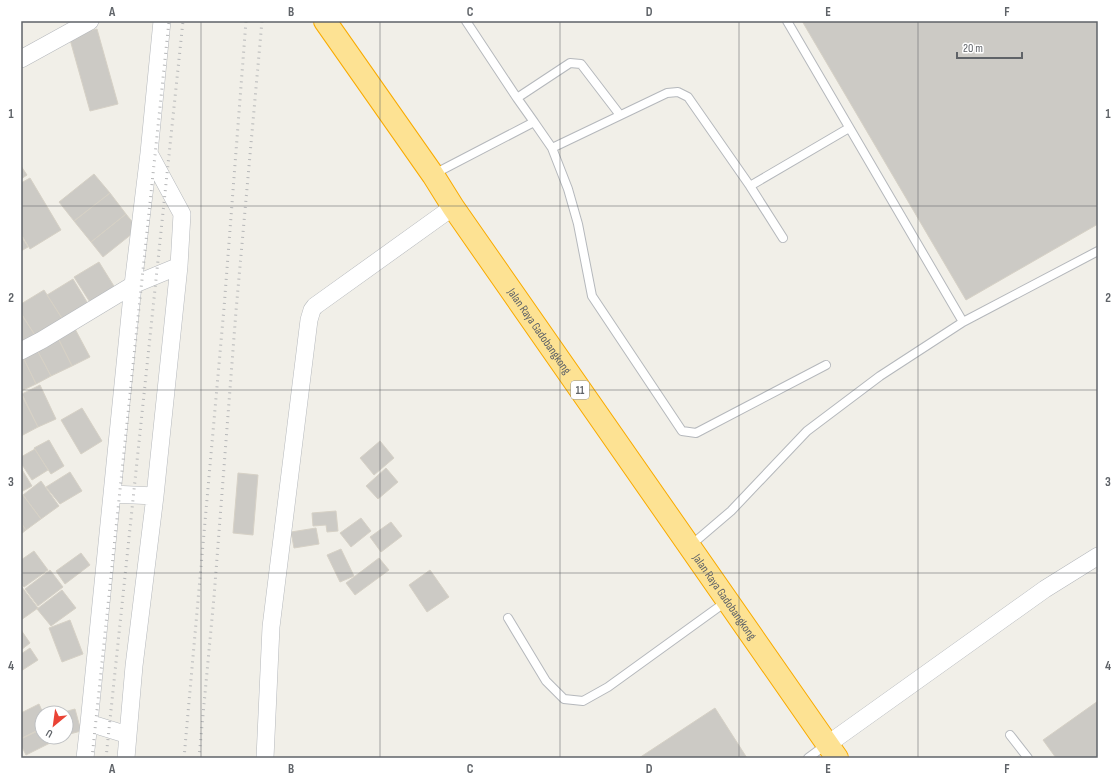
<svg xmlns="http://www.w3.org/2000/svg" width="1119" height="779" viewBox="0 0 1119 779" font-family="'Sofia Sans Condensed',sans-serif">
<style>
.building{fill:#cccac5;stroke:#d6d1c6}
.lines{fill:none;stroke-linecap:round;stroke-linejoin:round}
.lane-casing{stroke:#b5b8bc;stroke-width:10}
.street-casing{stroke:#b5b8bc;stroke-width:18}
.highway-casing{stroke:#f9ab00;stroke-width:24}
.lane{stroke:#fff;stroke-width:8}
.street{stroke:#fff;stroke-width:17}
.highway{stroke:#fde293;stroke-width:22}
.rail{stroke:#b6b7b8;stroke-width:3;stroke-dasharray:1 5;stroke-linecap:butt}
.grid{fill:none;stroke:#5f6368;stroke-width:1;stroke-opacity:0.55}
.labels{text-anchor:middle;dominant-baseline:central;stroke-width:4;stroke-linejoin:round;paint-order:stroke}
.shield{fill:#fff;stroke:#8f9295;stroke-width:1}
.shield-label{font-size:11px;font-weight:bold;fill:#5f6368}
.street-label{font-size:12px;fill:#5f6368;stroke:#fff}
.neatline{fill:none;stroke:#5f6368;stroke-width:1.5}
.grid-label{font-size:13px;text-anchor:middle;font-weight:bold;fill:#5f6368}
</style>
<rect width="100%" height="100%" fill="#f1efe8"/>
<path class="building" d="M 802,21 L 1098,21 L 1098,224 L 966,300 Z
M 97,29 L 118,104 L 90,111 L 69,36 Z
M 21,166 L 27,175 L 21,179 Z
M 94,174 L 110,193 L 74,221 L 59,202 Z
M 30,178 L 61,230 L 30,249 L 21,234 L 21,183 Z
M 110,193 L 126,214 L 91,242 L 74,221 Z
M 126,214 L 138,229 L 103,257 L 91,242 Z
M 21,236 L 28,247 L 21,251 Z
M 99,262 L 117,291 L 93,307 L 74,277 Z
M 73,279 L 90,307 L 65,323 L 47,295 Z
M 44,290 L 65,323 L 38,340 L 21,313 L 21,304 Z
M 21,314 L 35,335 L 21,344 Z
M 74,327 L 90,357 L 72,366 L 57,336 Z
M 57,336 L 72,366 L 51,376 L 35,346 Z
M 35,346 L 51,376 L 36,384 L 21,353 Z
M 21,353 L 36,384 L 21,391 Z
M 40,385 L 56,419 L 38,427 L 22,394 Z
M 21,394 L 38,427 L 21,436 Z
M 82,408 L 102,441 L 81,454 L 61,420 Z
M 49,440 L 64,466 L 51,474 L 34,448 Z
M 380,441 L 394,458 L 374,475 L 360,458 Z
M 35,449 L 48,470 L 32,480 L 21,463 L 21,457 Z
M 21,468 L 32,486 L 21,492 Z
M 386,468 L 398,482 L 378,499 L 366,486 Z
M 70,472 L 82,491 L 60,504 L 46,487 Z
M 238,473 L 258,475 L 253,535 L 233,533 Z
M 41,481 L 59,506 L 41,519 L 23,495 Z
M 23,495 L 41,519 L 26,530 L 21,523 L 21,496 Z
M 336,511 L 338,531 L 327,532 L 326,525 L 313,526 L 312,513 Z
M 361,518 L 371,531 L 351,547 L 340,533 Z
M 391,522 L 402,536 L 381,552 L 370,537 Z
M 21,523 L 26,530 L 21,534 Z
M 316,528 L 319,544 L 294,548 L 291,532 Z
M 341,549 L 354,576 L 340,582 L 327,555 Z
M 34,551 L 48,570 L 24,587 L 21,584 L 21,560 Z
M 81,553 L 90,565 L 65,584 L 56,571 Z
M 379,558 L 389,570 L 355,595 L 346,583 Z
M 50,570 L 63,587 L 38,606 L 25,589 Z
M 430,570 L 449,597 L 427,612 L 409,585 Z
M 21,586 L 38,608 L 21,620 Z
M 62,590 L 76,608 L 51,626 L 37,609 Z
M 70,620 L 83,654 L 62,662 L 49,628 Z
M 21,630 L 30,643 L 21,650 Z
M 30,648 L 38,660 L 21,671 L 21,654 Z
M 1098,701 L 1098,758 L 1056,758 L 1043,740 Z
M 39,704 L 43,713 L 42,713 L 42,728 L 22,738 L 21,735 L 21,713 Z
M 715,708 L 747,758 L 639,758 Z
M 75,709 L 81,731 L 66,735 L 66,713 L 60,713 Z
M 42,729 L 42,737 L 54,737 L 56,740 L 26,755 L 21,745 L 21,739 Z"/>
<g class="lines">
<defs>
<path id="lane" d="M 466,21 L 517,98
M 534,122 L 552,148 L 667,93 L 678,92 L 688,97 L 750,186 L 783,238
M 552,148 L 568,189 L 578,224 L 592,296 L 682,431 L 696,433 L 826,365
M 434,174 L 534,122 L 517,98 L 570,63 L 581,64 L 620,115
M 750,186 L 849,128
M 963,322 L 1098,251
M 690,546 L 731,511 L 807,431 L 880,376 L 963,322 L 787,21
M 508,618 L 546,681 L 564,699 L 583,701 L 608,687 L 727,601
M 1010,735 L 1028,758
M 808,758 L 827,744"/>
<path id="street" d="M 21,59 L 90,21
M 149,153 L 133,285 L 112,494 L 155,496
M 21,351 L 42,340 L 133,285 L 179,266
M 112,494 L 89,723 L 128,735
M 828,744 L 1045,589 L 1098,556
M 85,758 L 89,723
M 126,758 L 134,666 L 155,496 L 179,266 L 182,214 L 149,153 L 162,21
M 265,758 L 271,627 L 309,320 L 312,310 L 315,306 L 453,207"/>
<g id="highway">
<path id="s1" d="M 325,21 L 433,175 L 453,207 L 837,758"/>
</g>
</defs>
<use href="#lane" class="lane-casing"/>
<use href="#street" class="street-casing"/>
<use href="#highway" class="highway-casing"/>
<use href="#lane" class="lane"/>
<use href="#street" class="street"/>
<use href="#highway" class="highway"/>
<path class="rail" d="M 92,758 L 169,21
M 106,758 L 183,21
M 184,758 L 224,308 L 246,21
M 199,758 L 214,597 L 236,311 L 262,21"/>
</g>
<path class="grid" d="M 201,21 L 201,758M 380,21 L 380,758M 560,21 L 560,758M 739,21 L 739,758M 918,21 L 918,758M 21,206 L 1098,206M 21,390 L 1098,390M 21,573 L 1098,573"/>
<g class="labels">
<rect class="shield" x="571" y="381" width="18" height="18" rx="3"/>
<g class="shield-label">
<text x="580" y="390">11</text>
</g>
<g class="street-label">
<text stroke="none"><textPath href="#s1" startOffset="377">Jalan Raya Gadobangkong</textPath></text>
<text stroke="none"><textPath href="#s1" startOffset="701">Jalan Raya Gadobangkong</textPath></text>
</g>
</g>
<rect width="1119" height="779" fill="none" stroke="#ffffff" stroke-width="44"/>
<g transform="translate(54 725) rotate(209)"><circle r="19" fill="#ffffff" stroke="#bfc1c3"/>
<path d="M0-3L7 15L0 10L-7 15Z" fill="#ea4335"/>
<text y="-6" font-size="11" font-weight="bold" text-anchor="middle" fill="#5f6368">U</text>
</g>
<path d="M957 52v6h65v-6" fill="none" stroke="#5f6368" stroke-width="2"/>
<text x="963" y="52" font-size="12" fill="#5f6368" stroke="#ffffff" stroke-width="3" paint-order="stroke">20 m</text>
<rect x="22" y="22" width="1075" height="735" class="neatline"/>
<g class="grid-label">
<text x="112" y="16">A</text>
<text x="291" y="16">B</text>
<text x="470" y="16">C</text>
<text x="649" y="16">D</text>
<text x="828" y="16">E</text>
<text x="1007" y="16">F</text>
<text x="11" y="118">1</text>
<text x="1108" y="118">1</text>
<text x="11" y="302">2</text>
<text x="1108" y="302">2</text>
<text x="11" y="486">3</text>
<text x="1108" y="486">3</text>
<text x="11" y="670">4</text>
<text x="1108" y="670">4</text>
<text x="112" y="773">A</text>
<text x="291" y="773">B</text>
<text x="470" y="773">C</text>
<text x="649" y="773">D</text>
<text x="828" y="773">E</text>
<text x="1007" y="773">F</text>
</g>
</svg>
